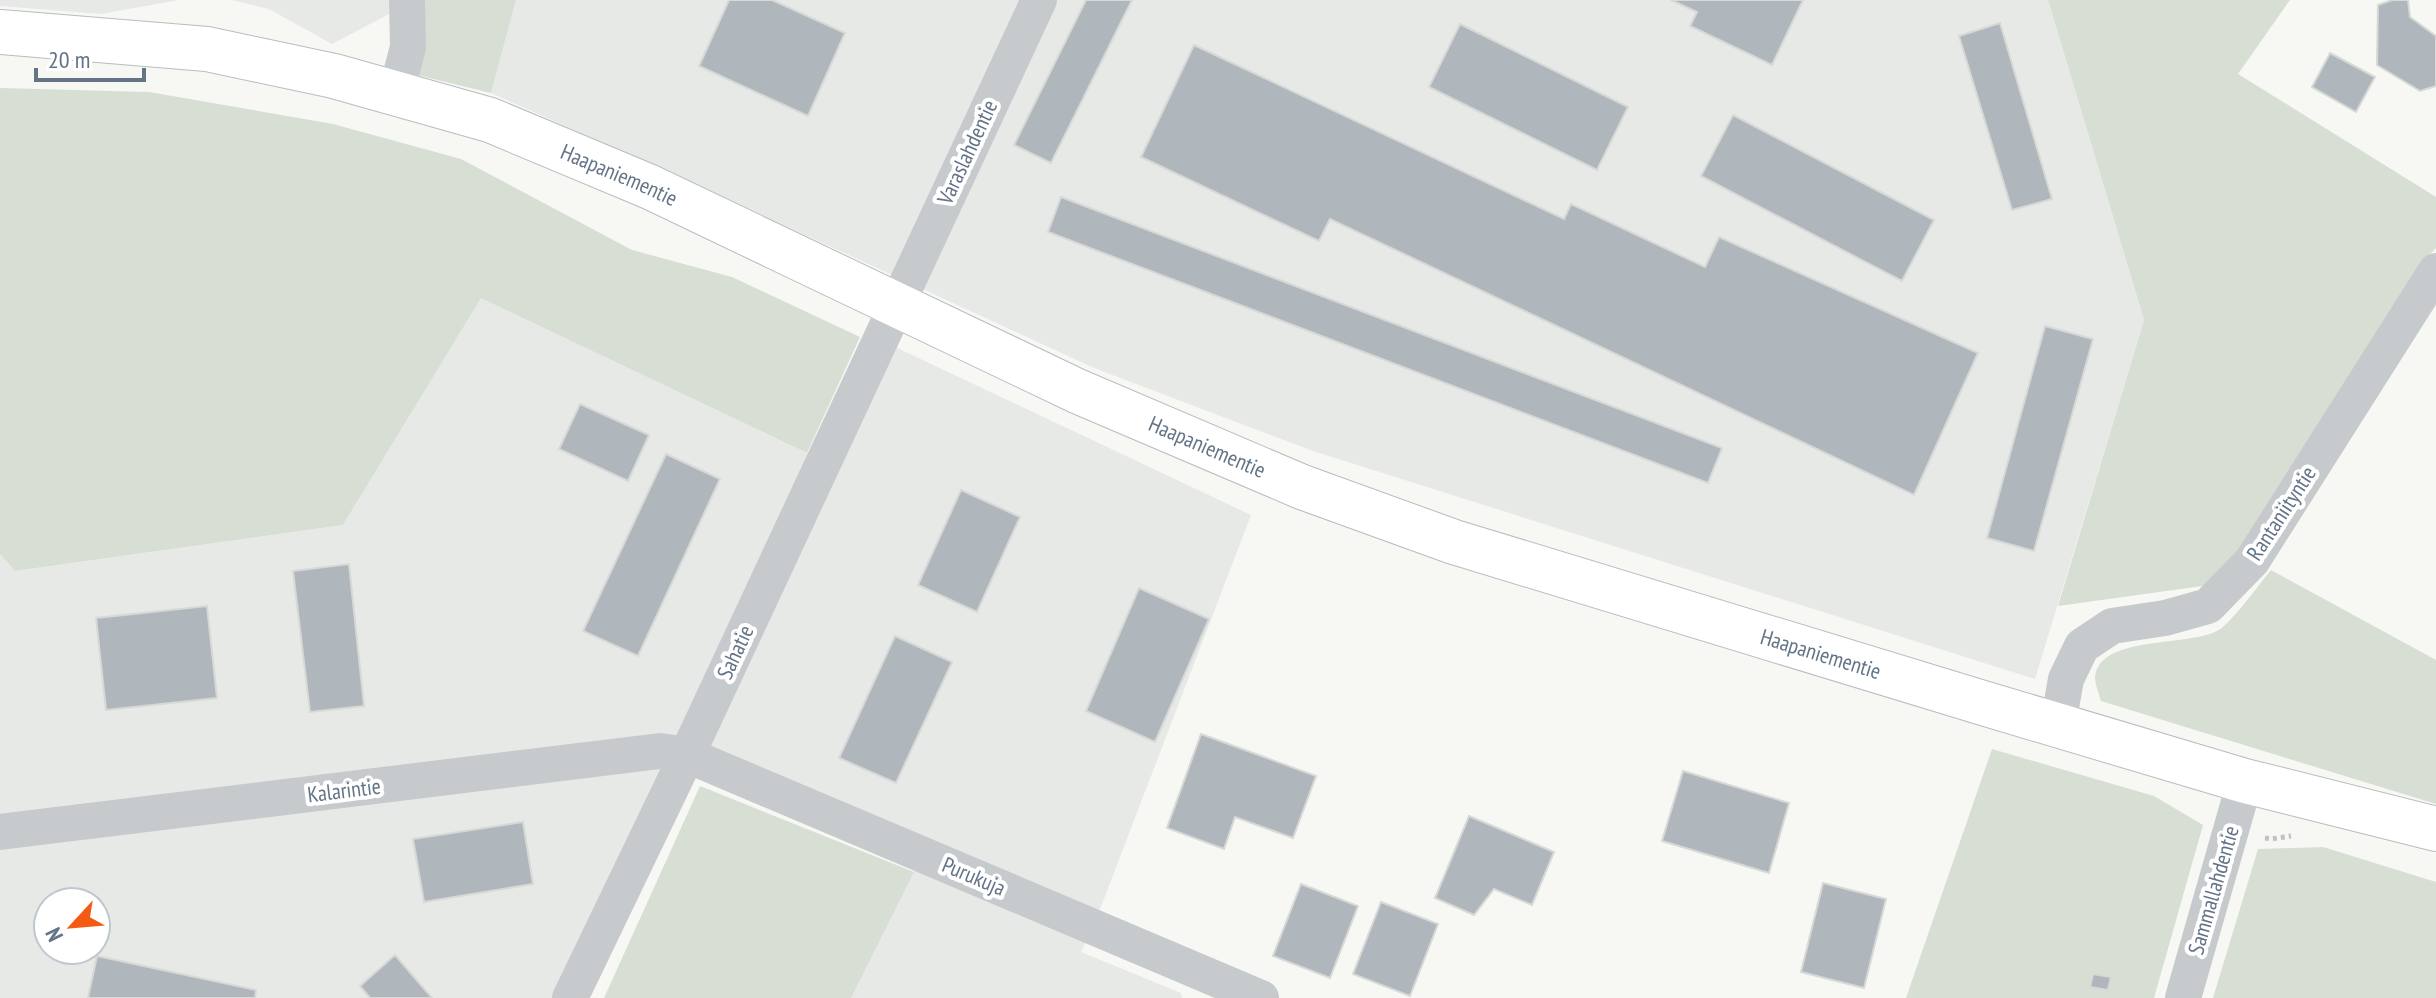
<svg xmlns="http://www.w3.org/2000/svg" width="2436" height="998" viewBox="0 0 2436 998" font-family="'PT Sans Narrow',sans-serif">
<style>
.built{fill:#e7e9e7;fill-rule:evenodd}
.green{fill:#d7dfd4}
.building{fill:#afb7bd;stroke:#d8d8d6;stroke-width:2}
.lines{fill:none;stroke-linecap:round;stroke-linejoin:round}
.secondary-casing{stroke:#b8bdc2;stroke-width:46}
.path{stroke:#bfc1c4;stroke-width:5;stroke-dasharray:4 4;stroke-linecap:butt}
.street{stroke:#c6cacd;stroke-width:36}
.secondary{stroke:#fff;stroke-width:44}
.labels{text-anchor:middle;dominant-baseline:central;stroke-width:8;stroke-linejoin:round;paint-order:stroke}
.street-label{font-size:22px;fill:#637487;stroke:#fff}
</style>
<rect width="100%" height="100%" fill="#f7f7f3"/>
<path class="built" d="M 0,0 L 179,0 L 101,14 L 0,6 Z
M 232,0 L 391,0 L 393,12 L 332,44 L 269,9 Z
M 516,0 L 2048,0 L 2144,320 L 2035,679 L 1313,451 L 1094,368 L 662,169 L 491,93 Z
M 481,297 L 836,467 L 893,346 L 1251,515 L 1097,917 L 1081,952 L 1181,993 L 1182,998 L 847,998 L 924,852 L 686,749 L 569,998 L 0,998 L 0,554 L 16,571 L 343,525 ZM 48,902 L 96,902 L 96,950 L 48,950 Z"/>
<path class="green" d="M 420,0 L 516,0 L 491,93 L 417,75 Z
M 2048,0 L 2290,0 L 2238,74 L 2436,197 L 2436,248 L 2422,262 L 2217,584 L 2058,606 L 2144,320 Z
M 0,88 L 149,92 L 333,124 L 461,159 L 632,250 L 732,277 L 860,337 L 807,453 L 481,298 L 343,525 L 15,571 L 0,554 Z
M 2271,570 L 2436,660 L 2436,804 L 2101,701 C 2099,694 2095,684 2095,677 C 2100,635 2186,647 2217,631 C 2230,625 2260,583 2271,570 Z
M 1992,749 L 2154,796 L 2203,825 L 2154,998 L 1906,998 Z
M 700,786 L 914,872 L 851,998 L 604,998 Z
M 2323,847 L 2436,882 L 2436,998 L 2213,998 L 2258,849 Z"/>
<path class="building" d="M 729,0 L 772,0 L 845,33 L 808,116 L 699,66 Z
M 1086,0 L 1132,0 L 1051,163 L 1014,145 Z
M 1671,0 L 1803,0 L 1772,65 L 1690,26 L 1697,12 Z
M 2392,0 L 2408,0 L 2410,17 L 2436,36 L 2436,86 L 2420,91 L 2377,65 L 2378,5 Z
M 2000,23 L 2052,199 L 2012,210 L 1959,36 Z
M 1460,24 L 1628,107 L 1597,170 L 1429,87 Z
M 1194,45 L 1564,219 L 1571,204 L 1705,267 L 1719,237 L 1978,353 L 1914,495 L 1330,219 L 1319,241 L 1141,157 Z
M 2330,53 L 2375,77 L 2356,112 L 2312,87 Z
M 1733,115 L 1934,220 L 1902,281 L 1701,176 Z
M 1061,197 L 1722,448 L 1708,483 L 1048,232 Z
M 2045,326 L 2093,339 L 2034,551 L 1987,538 Z
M 580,404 L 649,435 L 628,481 L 559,449 Z
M 666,454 L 720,479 L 638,656 L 583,631 Z
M 961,490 L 1020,517 L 977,612 L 918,585 Z
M 349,564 L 364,706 L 310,712 L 293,571 Z
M 1139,588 L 1209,619 L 1155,742 L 1086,711 Z
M 207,606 L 217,698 L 106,710 L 96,618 Z
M 895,636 L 952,662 L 896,783 L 839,758 Z
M 1201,734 L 1316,776 L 1293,838 L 1235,817 L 1224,849 L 1167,828 Z
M 1683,771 L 1789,803 L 1769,873 L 1662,841 Z
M 1469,816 L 1554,852 L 1532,905 L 1494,889 L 1474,915 L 1435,898 Z
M 523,822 L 533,884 L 424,902 L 413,839 Z
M 1823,883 L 1886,899 L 1864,988 L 1801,972 Z
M 1301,884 L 1358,906 L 1330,978 L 1273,956 Z
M 1381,902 L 1438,924 L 1410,996 L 1353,974 Z
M 395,955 L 432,998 L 370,998 L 360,986 Z
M 97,956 L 256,990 L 255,998 L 88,998 Z
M 2093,974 L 2111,977 L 2108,990 L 2090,987 Z"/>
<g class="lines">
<defs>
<g id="secondary">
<path id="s1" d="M 0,32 L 207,49 L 334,76 L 490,120 L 650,187 L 1077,391 L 1302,487 L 1454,542 L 1983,703 L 2245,781 L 2436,829"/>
</g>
</defs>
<use href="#secondary" class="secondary-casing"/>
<path class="path" d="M 2265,838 L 2271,839 L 2291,836"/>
<path class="street" d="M 396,93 L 408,47 L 407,0
M 2058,725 L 2066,679 L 2082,646 L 2112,626 L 2165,618 L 2208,606 L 2252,561 L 2436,271
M 0,832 L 660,751 L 687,755 L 1261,998
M 570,998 L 687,755 L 1039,0
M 2183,998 L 2245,781"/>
<use href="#secondary" class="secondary"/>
</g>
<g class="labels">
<g class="street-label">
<text transform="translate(967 152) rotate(-65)">Varaslahdentie</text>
<text stroke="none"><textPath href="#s1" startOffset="640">Haapaniementie</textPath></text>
<text stroke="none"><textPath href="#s1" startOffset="1288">Haapaniementie</textPath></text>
<text transform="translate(2281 513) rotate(-57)">Rantaniityntie</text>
<text transform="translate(735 652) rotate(-65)">Sahatie</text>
<text stroke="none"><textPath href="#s1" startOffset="1936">Haapaniementie</textPath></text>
<text transform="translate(344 790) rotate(-7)">Kalarintie</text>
<text transform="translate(974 876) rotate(23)">Purukuja</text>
<text transform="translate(2213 890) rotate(-74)">Sammallahdentie</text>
</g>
</g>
<g transform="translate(72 926) rotate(244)"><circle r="38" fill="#ffffff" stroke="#c1c7cf" stroke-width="2"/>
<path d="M0-6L14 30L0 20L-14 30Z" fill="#f55a15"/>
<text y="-12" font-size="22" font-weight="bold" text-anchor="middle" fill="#637487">N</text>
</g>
<path d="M36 68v12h108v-12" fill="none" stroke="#637487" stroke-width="4"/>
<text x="48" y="68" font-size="24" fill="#637487" stroke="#ffffff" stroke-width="6" paint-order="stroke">20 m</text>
</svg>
